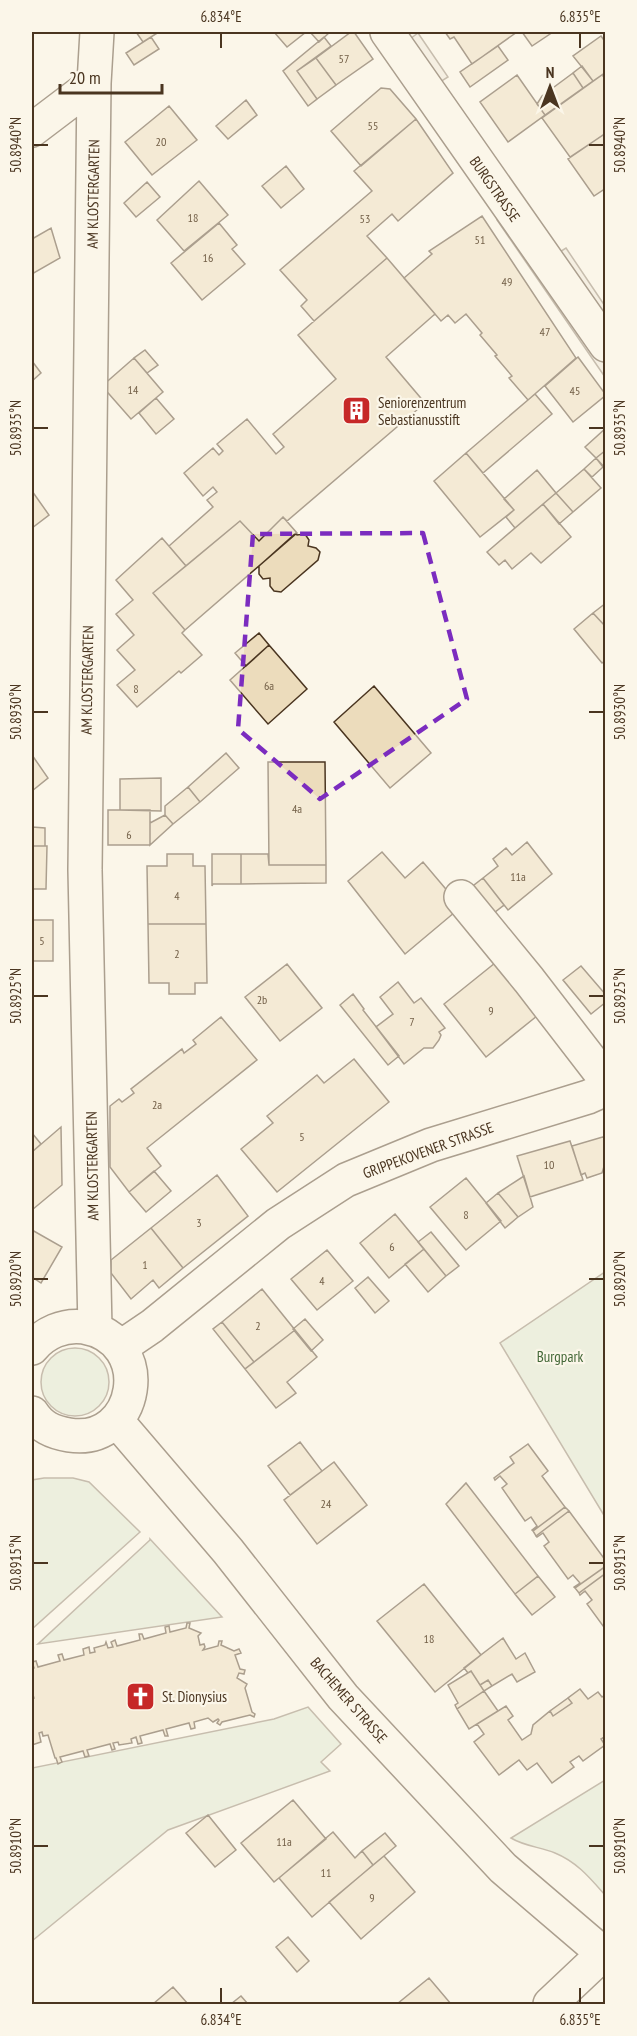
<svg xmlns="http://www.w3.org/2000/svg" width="637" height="2036" viewBox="0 0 637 2036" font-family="'PT Sans Narrow',sans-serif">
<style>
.green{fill:#dce7d0;stroke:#887966;stroke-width:1.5}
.parking{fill:#ede7d9;stroke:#887966;stroke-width:1.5}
.building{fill:#ecdcbc;stroke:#4a3520;stroke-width:1.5}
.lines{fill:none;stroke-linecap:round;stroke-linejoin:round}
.minor-casing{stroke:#4a3520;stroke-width:36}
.minor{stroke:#fbf6e9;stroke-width:33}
.marked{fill:none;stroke:#7b2cbf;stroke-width:4.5;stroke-dasharray:12 8;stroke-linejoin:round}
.ticks{fill:none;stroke:#4a3520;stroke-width:2}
.labels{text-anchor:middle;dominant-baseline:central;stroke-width:4.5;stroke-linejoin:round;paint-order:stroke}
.number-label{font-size:12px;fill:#725f47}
.street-label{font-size:15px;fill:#4a3520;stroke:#fbf6e9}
.poi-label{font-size:15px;fill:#4a3520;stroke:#fbf6e9;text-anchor:start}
.park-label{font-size:15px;fill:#436837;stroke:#fbf6e9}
.neatline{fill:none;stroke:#4a3520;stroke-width:2}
.ticks-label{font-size:15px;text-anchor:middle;fill:#4a3520}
</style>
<rect width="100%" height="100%" fill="#fbf6e9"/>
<path class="green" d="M 605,1272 L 605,1517 L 500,1343 Z
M41 1382a34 34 0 1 1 68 0a34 34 0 1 1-68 0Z
M 44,1478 L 73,1478 L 89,1482 L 140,1532 L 32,1629 L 32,1480 Z
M 150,1539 L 222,1617 L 38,1644 L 150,1540 Z
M 308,1707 L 341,1744 L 321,1762 L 330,1771 L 168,1830 L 32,1941 L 32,1768 L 274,1719 Z
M 605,1780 L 605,1895 C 590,1878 577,1862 555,1853 C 540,1847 524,1846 511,1838 Z"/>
<path class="parking" d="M 418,33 L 448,77 L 440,82 L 410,39 Z
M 505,214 L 605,359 L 605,377 L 497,220 Z
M 566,248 L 605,306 L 605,322 L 558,253 Z"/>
<path class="building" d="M 136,32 L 159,32 L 143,42 Z
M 274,32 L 306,32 L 287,47 Z
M 310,32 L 330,32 L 319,42 Z
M 351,32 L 354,32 L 373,59 L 336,85 L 316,58 Z
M 445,32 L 517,32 L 472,64 L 454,37 L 450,39 Z
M 522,32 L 553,32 L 532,46 Z
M 601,36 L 606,43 L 606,72 L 593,81 L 573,56 Z
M 151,37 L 159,49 L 134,65 L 126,53 Z
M 324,37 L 331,46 L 297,71 L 317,99 L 308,106 L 283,71 Z
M 498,46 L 508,60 L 470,87 L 460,72 Z
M 316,58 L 336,85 L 317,99 L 297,71 Z
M 582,66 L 593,81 L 583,88 L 573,73 Z
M 573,73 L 583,88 L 545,115 L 537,104 L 542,96 Z
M 517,75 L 545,115 L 508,142 L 480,102 Z
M 602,75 L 606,79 L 606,133 L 570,157 L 542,118 Z
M 381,88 L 390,89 L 416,119 L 361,166 L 331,131 Z
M 246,100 L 257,115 L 228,139 L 216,126 Z
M 169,106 L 197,140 L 152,175 L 125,142 Z
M 416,119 L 453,173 L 398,221 L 392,214 L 367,236 L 387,258 L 314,321 L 301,306 L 307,300 L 280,270 L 372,191 L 354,171 Z
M 606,133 L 606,188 L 594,196 L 568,159 Z
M 286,166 L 304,189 L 281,208 L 262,186 Z
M 199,181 L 228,215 L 184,251 L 157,220 Z
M 147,182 L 160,197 L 136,217 L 124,203 Z
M 482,216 L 576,358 L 528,400 L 509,378 L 512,376 L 495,356 L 497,355 L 480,335 L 482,333 L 466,314 L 455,323 L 448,315 L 441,321 L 404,278 L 432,254 L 429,251 Z
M 219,223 L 237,245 L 232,249 L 245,264 L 202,300 L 171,263 Z
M 51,228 L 60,258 L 32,274 L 32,239 Z
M 387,258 L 435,314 L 386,357 L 425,403 L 287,521 L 283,517 L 259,541 L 240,521 L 186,566 L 169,546 L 213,507 L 207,500 L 217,492 L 213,487 L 203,496 L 184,473 L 213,448 L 219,455 L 223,451 L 217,444 L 247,419 L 276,454 L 284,447 L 273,434 L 336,379 L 298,335 Z
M 145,350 L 158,365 L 147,373 L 134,358 Z
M 578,357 L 606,395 L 573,422 L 545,386 Z
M 134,358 L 163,392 L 131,419 L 102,386 Z
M 32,361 L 41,373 L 32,381 Z
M 535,394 L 552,414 L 483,473 L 466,453 Z
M 156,398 L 174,419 L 156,434 L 139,413 Z
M 606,428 L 606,450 L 596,458 L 585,447 Z
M 606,450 L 606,469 L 596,458 Z
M 466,453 L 514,510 L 480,537 L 434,481 Z
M 596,458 L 603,467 L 592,477 L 584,469 Z
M 584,469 L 601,488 L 573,512 L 556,493 Z
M 537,470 L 556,493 L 515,528 L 506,517 L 514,510 L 504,499 Z
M 32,491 L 49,515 L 32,528 Z
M 556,493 L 573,512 L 559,524 L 543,504 Z
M 543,504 L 571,537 L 541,563 L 531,553 L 512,569 L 505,560 L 499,565 L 487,552 Z
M 283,517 L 297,533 L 185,630 L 153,593 L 240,521 L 259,541 Z
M 296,533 L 297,535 L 305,534 L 309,540 L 308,546 L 316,548 L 320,552 L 318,560 L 281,592 L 274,591 L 270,586 L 270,578 L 263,579 L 259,574 L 259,566 Z
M 162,538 L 186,566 L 153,593 L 185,630 L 182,633 L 202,655 L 181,673 L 179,671 L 137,707 L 117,685 L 135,670 L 117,650 L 134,635 L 116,614 L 133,600 L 116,580 Z
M 606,603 L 606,627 L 593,613 Z
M 593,613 L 606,627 L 606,660 L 602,663 L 574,629 Z
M 259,633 L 269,645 L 246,666 L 235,653 Z
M 269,645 L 307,689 L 268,724 L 230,680 Z
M 374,686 L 431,753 L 390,788 L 334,722 Z
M 226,753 L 239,768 L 200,802 L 188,787 Z
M 32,755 L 48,778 L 32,791 Z
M 268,762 L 325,762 L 326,865 L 269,865 Z
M 161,778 L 161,811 L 120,810 L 120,779 Z
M 188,787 L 200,802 L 173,824 L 165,815 L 165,806 Z
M 108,810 L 150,810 L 150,845 L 108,845 Z
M 165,815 L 173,824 L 150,845 L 150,823 Z
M 32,827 L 45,828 L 45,846 L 32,846 Z
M 527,842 L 552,874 L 508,910 L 483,878 L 498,866 L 493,859 L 506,848 L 512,855 Z
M 32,846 L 47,846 L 46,889 L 32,889 Z
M 382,852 L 405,878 L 423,862 L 461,907 L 405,954 L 348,881 Z
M 167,854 L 193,854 L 193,866 L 205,866 L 206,924 L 148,924 L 147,866 L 167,866 Z
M 212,854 L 241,854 L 241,884 L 213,884 L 212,886 Z
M 241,854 L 268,854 L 269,865 L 326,865 L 326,883 L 241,884 Z
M 483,878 L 504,905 L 490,916 L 469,889 Z
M 32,920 L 53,920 L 53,961 L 32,961 Z
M 148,924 L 206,924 L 207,983 L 195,983 L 195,994 L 169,994 L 169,983 L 149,983 Z
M 495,963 L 537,1016 L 486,1057 L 444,1004 Z
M 287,964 L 322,1008 L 280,1041 L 245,997 Z
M 581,966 L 606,995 L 606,1002 L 591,1014 L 563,980 Z
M 398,982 L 414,1003 L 421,998 L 445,1028 L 439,1032 L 441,1035 L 439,1040 L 433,1048 L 424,1048 L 404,1064 L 376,1027 L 393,1014 L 380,997 Z
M 353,994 L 364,1009 L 363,1010 L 399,1056 L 388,1065 L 340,1005 Z
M 221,1017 L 257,1060 L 147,1148 L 161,1166 L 129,1192 L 110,1167 L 110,1106 L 119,1099 L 122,1102 L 134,1093 L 131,1089 L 182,1049 L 184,1053 L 196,1044 L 193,1040 Z
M 354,1059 L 389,1102 L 277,1192 L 241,1149 L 273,1123 L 267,1116 L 317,1075 L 324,1083 Z
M 61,1127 L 62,1185 L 32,1210 L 32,1152 Z
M 32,1133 L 41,1144 L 32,1152 Z
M 606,1136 L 606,1160 L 602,1173 L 587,1178 L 585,1173 L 581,1175 L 572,1146 Z
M 570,1141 L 583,1180 L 530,1197 L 517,1156 Z
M 154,1171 L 171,1191 L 146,1212 L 129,1192 Z
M 217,1175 L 248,1216 L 183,1268 L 151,1228 Z
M 524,1176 L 533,1207 L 518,1217 L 498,1193 Z
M 466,1178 L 501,1221 L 466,1250 L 430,1207 Z
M 498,1193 L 518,1217 L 505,1228 L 486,1203 Z
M 395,1214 L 424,1249 L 389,1278 L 360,1243 Z
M 151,1228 L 183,1268 L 159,1288 L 153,1280 L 131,1299 L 111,1273 L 111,1260 Z
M 32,1230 L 62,1247 L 41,1283 L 32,1277 Z
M 431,1232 L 459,1266 L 446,1276 L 418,1242 Z
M 424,1249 L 446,1276 L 428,1292 L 405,1264 Z
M 327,1250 L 353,1281 L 317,1310 L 291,1279 Z
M 368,1277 L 389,1301 L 375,1313 L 355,1288 Z
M 262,1289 L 295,1330 L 254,1362 L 222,1322 Z
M 305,1319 L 323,1340 L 311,1351 L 293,1329 Z
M 222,1322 L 254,1362 L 245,1369 L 213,1329 Z
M 295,1330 L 317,1357 L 287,1382 L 296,1393 L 276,1408 L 245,1369 Z
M 300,1442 L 322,1471 L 290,1495 L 268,1466 Z
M 528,1444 L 548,1471 L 542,1476 L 565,1507 L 533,1531 L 532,1530 L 537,1526 L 531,1517 L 525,1521 L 502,1488 L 507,1484 L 500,1476 L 495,1480 L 494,1478 L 514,1463 L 510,1457 Z
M 334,1462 L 367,1505 L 317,1544 L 284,1500 Z
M 466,1483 L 538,1576 L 515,1594 L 446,1504 Z
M 565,1507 L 569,1511 L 536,1536 L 533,1531 Z
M 569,1511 L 606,1561 L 606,1566 L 575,1588 L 574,1587 L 580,1583 L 573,1575 L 568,1579 L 544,1546 L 549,1542 L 543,1533 L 537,1537 L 536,1536 Z
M 606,1566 L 606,1573 L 579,1593 L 575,1588 Z
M 606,1573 L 606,1630 L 587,1604 L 592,1600 L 585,1591 L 580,1595 L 579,1593 Z
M 538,1576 L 555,1597 L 532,1615 L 515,1594 Z
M 424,1584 L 481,1655 L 435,1692 L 377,1621 Z
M 187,1623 L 190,1623 L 189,1628 L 201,1633 L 198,1636 L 200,1645 L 204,1644 L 205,1647 L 203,1650 L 218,1646 L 219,1641 L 222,1641 L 221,1645 L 234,1651 L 239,1649 L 241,1653 L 235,1655 L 240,1669 L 245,1670 L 244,1674 L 239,1673 L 237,1678 L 247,1684 L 245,1688 L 252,1712 L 255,1714 L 254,1717 L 250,1715 L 222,1722 L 220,1725 L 217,1723 L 219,1720 L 218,1719 L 213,1722 L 208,1718 L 194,1722 L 195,1728 L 191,1729 L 189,1723 L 166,1729 L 168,1736 L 165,1736 L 163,1730 L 140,1736 L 142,1743 L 138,1744 L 136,1737 L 131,1739 L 132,1743 L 119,1745 L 118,1742 L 113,1743 L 115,1749 L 112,1750 L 110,1744 L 87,1750 L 89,1756 L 85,1757 L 83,1751 L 60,1757 L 62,1762 L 58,1764 L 56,1758 L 55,1758 L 48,1735 L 43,1736 L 42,1732 L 39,1733 L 41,1742 L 32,1745 L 32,1699 L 34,1698 L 32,1692 L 32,1671 L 34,1668 L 32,1662 L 36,1661 L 38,1667 L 60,1661 L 58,1655 L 62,1654 L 64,1660 L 84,1655 L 83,1649 L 89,1647 L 90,1653 L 95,1652 L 94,1648 L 105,1645 L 106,1642 L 108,1648 L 113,1647 L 111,1642 L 115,1640 L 117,1646 L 140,1640 L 139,1634 L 142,1634 L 144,1639 L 166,1633 L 165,1627 L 169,1626 L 170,1632 L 186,1628 Z
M 503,1638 L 516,1659 L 525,1653 L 535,1672 L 517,1682 L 512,1674 L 492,1686 L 488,1680 L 480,1685 L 471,1671 L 468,1673 L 464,1668 Z
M 471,1671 L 484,1691 L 457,1709 L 455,1705 L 458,1703 L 448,1685 Z
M 488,1680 L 492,1686 L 484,1691 L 480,1685 Z
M 580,1689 L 588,1699 L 598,1692 L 602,1697 L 606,1694 L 606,1736 L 601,1739 L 605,1745 L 583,1761 L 579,1756 L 570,1762 L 574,1767 L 552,1783 L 537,1763 L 527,1770 L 519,1760 L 499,1775 L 474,1742 L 484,1734 L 477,1724 L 506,1706 L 513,1716 L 508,1720 L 522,1740 L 531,1734 L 533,1725 L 550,1711 L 553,1716 L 572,1703 L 568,1698 Z
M 484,1691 L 498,1711 L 469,1729 L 457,1709 Z
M 568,1698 L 572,1703 L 553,1716 L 550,1711 Z
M 293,1800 L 326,1839 L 274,1882 L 241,1843 Z
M 208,1815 L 236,1850 L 215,1867 L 186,1833 Z
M 333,1832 L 355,1858 L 362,1851 L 373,1865 L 312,1917 L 279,1878 Z
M 385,1833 L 396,1846 L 373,1865 L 362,1851 Z
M 384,1856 L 415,1892 L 361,1939 L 329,1902 Z
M 288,1937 L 309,1961 L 297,1972 L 276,1947 Z
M 429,1978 L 451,2004 L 397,2004 Z
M 173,1987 L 188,2004 L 153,2004 Z
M 241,1996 L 248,2004 L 231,2004 Z"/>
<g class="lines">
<defs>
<path id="minor" d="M 387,32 L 606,345
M 32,130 L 94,83
M 461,897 L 529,980 L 606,1080
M 95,1329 L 85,870 L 94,83 L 97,32
M 121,1347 L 152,1326 L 278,1224 L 346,1180 L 431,1145 L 588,1097 L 606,1089
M 32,1348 C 44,1333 64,1324 84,1327 C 157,1340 139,1446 69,1435 C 52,1432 41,1427 32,1413
M 116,1420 L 228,1551 L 343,1697 L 503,1868 L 606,1956
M 550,2004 L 603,1954"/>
</defs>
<use href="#minor" class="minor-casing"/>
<use href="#minor" class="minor"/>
</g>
<path d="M0 0H637V2036H0ZM 423,533 L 467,699 L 320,799 L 238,729 L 253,534 Z" fill="#fbf6e9" fill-opacity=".55" fill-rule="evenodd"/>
<path class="marked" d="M 423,533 L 467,699 L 320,799 L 238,729 L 253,534 Z"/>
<path class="ticks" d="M 221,33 L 221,48M 580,33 L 580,48M 33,145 L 48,145M 589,145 L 604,145M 33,428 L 48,428M 589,428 L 604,428M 33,712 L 48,712M 589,712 L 604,712M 33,996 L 48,996M 589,996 L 604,996M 33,1279 L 48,1279M 589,1279 L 604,1279M 33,1563 L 48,1563M 589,1563 L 604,1563M 33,1846 L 48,1846M 589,1846 L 604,1846M 221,1988 L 221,2003M 580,1988 L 580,2003"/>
<defs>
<symbol id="building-square" viewBox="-11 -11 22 22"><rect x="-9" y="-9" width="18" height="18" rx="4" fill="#c62828" stroke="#fbf6e9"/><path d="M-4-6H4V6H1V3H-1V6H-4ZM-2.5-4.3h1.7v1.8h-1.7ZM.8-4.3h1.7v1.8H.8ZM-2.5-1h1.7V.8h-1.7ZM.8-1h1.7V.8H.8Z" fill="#fff"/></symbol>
<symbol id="church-square" viewBox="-11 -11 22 22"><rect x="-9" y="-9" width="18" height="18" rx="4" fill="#c62828" stroke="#fbf6e9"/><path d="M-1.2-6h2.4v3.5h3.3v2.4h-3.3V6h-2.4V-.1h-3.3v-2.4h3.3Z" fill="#fff"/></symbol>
</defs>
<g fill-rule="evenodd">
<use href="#building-square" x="340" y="394" width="33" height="33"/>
<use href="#church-square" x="124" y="1680" width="33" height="33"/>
</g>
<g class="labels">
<g class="number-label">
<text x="344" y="58">57</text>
<text x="373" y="125">55</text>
<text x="161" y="141">20</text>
<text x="193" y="217">18</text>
<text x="365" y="218">53</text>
<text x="480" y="239">51</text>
<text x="208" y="257">16</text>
<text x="507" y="281">49</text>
<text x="545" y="331">47</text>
<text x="133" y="389">14</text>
<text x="575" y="390">45</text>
<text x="269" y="685">6a</text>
<text x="136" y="688">8</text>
<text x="297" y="808">4a</text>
<text x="129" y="834">6</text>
<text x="518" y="876">11a</text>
<text x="177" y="895">4</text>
<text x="42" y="940">5</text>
<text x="177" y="953">2</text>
<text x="262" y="999">2b</text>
<text x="491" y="1010">9</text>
<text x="412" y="1021">7</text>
<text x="157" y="1104">2a</text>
<text x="302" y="1136">5</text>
<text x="549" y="1164">10</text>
<text x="466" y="1214">8</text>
<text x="199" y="1222">3</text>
<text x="392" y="1246">6</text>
<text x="145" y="1264">1</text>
<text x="322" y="1280">4</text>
<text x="258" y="1325">2</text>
<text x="326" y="1503">24</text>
<text x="429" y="1638">18</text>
<text x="284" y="1841">11a</text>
<text x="326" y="1872">11</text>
<text x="372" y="1897">9</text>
</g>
<g class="street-label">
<text transform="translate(495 189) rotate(55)">BURGSTRASSE</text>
<text transform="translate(93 194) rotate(-89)">AM KLOSTERGARTEN</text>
<text transform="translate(87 680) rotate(-89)">AM KLOSTERGARTEN</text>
<text transform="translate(428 1150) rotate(-20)">GRIPPEKOVENER STRASSE</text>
<text transform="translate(92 1166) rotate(-91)">AM KLOSTERGARTEN</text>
<text transform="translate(349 1700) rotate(49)">BACHEMER STRASSE</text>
</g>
<g class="poi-label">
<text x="378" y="402">Seniorenzentrum<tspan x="378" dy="17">Sebastianusstift</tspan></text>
<text x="162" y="1696">St. Dionysius</text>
</g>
<g class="park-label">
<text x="560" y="1356">Burgpark</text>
</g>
</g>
<rect width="637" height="2036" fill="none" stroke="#fbf6e9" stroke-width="66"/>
<g transform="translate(550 87)" stroke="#fbf6e9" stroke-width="4.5" paint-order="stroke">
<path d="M0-4.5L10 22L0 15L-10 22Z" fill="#4a3520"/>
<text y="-9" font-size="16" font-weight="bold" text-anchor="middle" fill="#4a3520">N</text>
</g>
<path d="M60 84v9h102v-9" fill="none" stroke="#4a3520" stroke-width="3"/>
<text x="69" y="84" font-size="18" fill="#4a3520" stroke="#fbf6e9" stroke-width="4.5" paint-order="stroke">20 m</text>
<rect x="33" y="33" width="571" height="1970" class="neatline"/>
<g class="ticks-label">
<text x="221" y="22">6.834°E</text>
<text x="580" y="22">6.835°E</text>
<text transform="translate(16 145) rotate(-90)" y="5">50.8940°N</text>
<text transform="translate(620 145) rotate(-90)" y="5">50.8940°N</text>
<text transform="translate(16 428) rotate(-90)" y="5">50.8935°N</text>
<text transform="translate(620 428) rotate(-90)" y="5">50.8935°N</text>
<text transform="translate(16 712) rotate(-90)" y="5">50.8930°N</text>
<text transform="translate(620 712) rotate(-90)" y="5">50.8930°N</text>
<text transform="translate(16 996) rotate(-90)" y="5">50.8925°N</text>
<text transform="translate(620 996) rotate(-90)" y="5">50.8925°N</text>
<text transform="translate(16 1279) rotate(-90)" y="5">50.8920°N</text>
<text transform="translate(620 1279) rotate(-90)" y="5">50.8920°N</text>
<text transform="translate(16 1563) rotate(-90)" y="5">50.8915°N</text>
<text transform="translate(620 1563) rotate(-90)" y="5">50.8915°N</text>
<text transform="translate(16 1846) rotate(-90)" y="5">50.8910°N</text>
<text transform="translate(620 1846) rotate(-90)" y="5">50.8910°N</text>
<text x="221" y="2025">6.834°E</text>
<text x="580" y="2025">6.835°E</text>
</g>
</svg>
